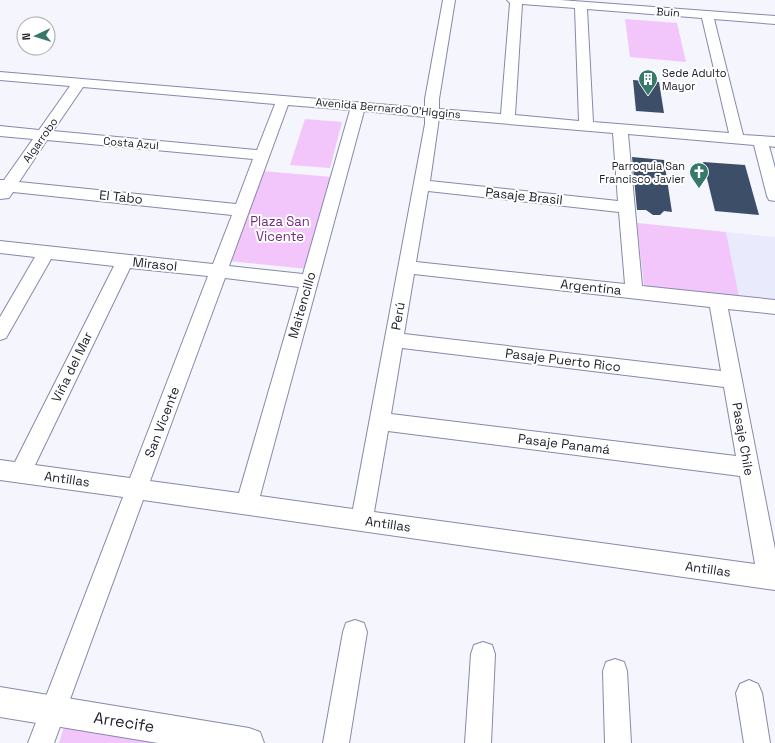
<svg xmlns="http://www.w3.org/2000/svg" width="775" height="743" viewBox="0 0 775 743" font-family="'Space Grotesk',sans-serif">
<style>
.built{fill:#e9ebfd}
.green{fill:#f2c6fa}
.building{fill:#3d4e69}
.lines{fill:none;stroke-linecap:round;stroke-linejoin:round}
.minor-casing{stroke:#8689aa;stroke-width:2}
.tertiary-casing{stroke:#8689aa;stroke-width:2}
.minor{fill:#fff;fill-rule:evenodd}
.tertiary{fill:#fff;fill-rule:evenodd}
.labels{text-anchor:middle;dominant-baseline:central;stroke-width:4;stroke-linejoin:round;paint-order:stroke}
.far-street-label{font-size:11px;fill:#21222f;stroke:#fff}
.far-poi-label{font-size:11px;fill:#21222f;stroke:#fff;text-anchor:start}
.street-label{font-size:13px;fill:#21222f;stroke:#fff}
.park-label{font-size:13px;fill:#742882;stroke:#fff}
.near-street-label{font-size:16px;fill:#21222f;stroke:#fff}
</style>
<rect width="100%" height="100%" fill="#f4f5fd"/>
<path class="built" d="M 726,232 L 775,237 L 775,299 L 739,296 Z"/>
<path class="green" d="M 625,19 L 677,23 L 686,62 L 630,57 Z
M 305,119 L 342,122 L 330,168 L 290,165 Z
M 262,171 L 332,177 L 307,269 L 229,261 Z
M 637,223 L 726,232 L 739,296 L 644,286 Z
M 66,721 L 193,743 L 59,743 Z"/>
<path class="building" d="M 633,80 L 659,82 L 664,113 L 636,111 Z
M 632,157 L 664,160 L 672,212 L 664,211 L 660,215 L 653,215 L 646,210 L 637,210 Z
M 703,162 L 745,165 L 759,215 L 715,211 Z"/>
<g class="lines">
<defs>
<path id="minor" d="M 443,0 L 455,0 L 439,99 L 439,109 L 501,114 L 510,3 L 507,0 L 560,0 L 775,16 L 775,24 L 714,19 L 743,135 L 775,137 L 775,147 L 769,146 L 775,168 L 775,201 L 769,200 L 767,196 L 754,145 L 628,134 L 642,286 L 775,300 L 775,314 L 728,309 L 775,549 L 775,590 L 143,500 L 54,743 L 28,743 L 123,497 L 0,480 L 0,460 L 15,462 L 114,266 L 51,259 L 6,338 L 0,340 L 0,317 L 35,257 L 0,253 L 0,241 L 213,264 L 232,215 L 13,192 L 9,198 L 0,199 L 0,180 L 4,180 L 33,139 L 0,136 L 0,126 L 39,130 L 70,86 L 0,80 L 0,72 L 425,108 L 425,99 ZM 522,4 L 575,8 L 579,121 L 515,115 ZM 587,9 L 702,18 L 729,133 L 593,122 ZM 83,87 L 275,104 L 257,150 L 53,131 ZM 288,105 L 350,110 L 303,274 L 229,266 ZM 364,111 L 425,117 L 425,124 L 353,509 L 260,496 ZM 439,118 L 613,133 L 618,201 L 430,181 ZM 47,140 L 253,159 L 236,204 L 19,182 ZM 428,191 L 619,212 L 625,284 L 416,262 ZM 130,268 L 208,276 L 130,478 L 35,465 ZM 414,274 L 710,307 L 721,371 L 404,334 ZM 225,278 L 299,287 L 239,493 L 150,481 ZM 402,348 L 724,387 L 736,456 L 391,414 ZM 388,431 L 740,476 L 755,564 L 374,512 Z
M 355,620 L 364,623 L 367,632 L 349,743 L 323,743 L 343,632 L 346,623 Z
M 483,642 L 492,645 L 495,654 L 491,743 L 465,743 L 471,654 L 474,645 Z
M 615,659 L 624,662 L 627,671 L 631,743 L 605,743 L 603,671 L 606,662 Z
M 749,680 L 758,684 L 762,693 L 770,743 L 744,743 L 736,693 L 740,684 Z"/>
<path id="tertiary" d="M 0,687 L 249,728 L 260,732 L 264,743 L 158,743 L 0,717 Z"/>
</defs>
<use href="#minor" class="minor-casing"/>
<use href="#tertiary" class="tertiary-casing"/>
<use href="#minor" class="minor"/>
<use href="#tertiary" class="tertiary"/>
</g>
<defs>
<symbol id="building-pin" viewBox="-11 -11 22 30"><path d="M0 17L-7.5 6A9.5 9.5 0 1 1 7.5 6Z" fill="#36796b" stroke="#fff"/><path d="M-4-6H4V6H1V3H-1V6H-4ZM-2.5-4.3h1.7v1.8h-1.7ZM.8-4.3h1.7v1.8H.8ZM-2.5-1h1.7V.8h-1.7ZM.8-1h1.7V.8H.8Z" fill="#fff"/></symbol>
<symbol id="church-pin" viewBox="-11 -11 22 30"><path d="M0 17L-7.5 6A9.5 9.5 0 1 1 7.5 6Z" fill="#36796b" stroke="#fff"/><path d="M-1.2-6h2.4v3.5h3.3v2.4h-3.3V6h-2.4V-.1h-3.3v-2.4h3.3Z" fill="#fff"/></symbol>
</defs>
<g fill-rule="evenodd">
<use href="#building-pin" x="637" y="68" width="22" height="30"/>
<use href="#church-pin" x="688" y="161" width="22" height="30"/>
</g>
<g class="labels">
<g class="far-street-label">
<text transform="translate(668 12) rotate(4)">Buin</text>
<text transform="translate(388 108) rotate(5)">Avenida Bernardo O'Higgins</text>
<text transform="translate(40 140) rotate(-55)">Algarrobo</text>
<text transform="translate(131 143) rotate(5)">Costa Azul</text>
</g>
<g class="far-poi-label">
<text x="662" y="73">Sede Adulto<tspan x="662" dy="13">Mayor</tspan></text>
<text x="685" y="166" text-anchor="end">Parroquia San<tspan x="685" dy="13">Francisco Javier</tspan></text>
</g>
<g class="street-label">
<text transform="translate(524 196) rotate(6)">Pasaje Brasil</text>
<text transform="translate(121 197) rotate(6)">El Tabo</text>
<text transform="translate(155 264) rotate(6)">Mirasol</text>
<text transform="translate(591 287) rotate(6)">Argentina</text>
<text transform="translate(302 305) rotate(-74)">Maitencillo</text>
<text transform="translate(398 316) rotate(-80)">Perú</text>
<text transform="translate(563 360) rotate(7)">Pasaje Puerto Rico</text>
<text transform="translate(72 367) rotate(-64)">Viña del Mar</text>
<text transform="translate(162 422) rotate(-69)">San Vicente</text>
<text transform="translate(743 439) rotate(80)">Pasaje Chile</text>
<text transform="translate(564 444) rotate(7)">Pasaje Panamá</text>
<text transform="translate(67 479) rotate(8)">Antillas</text>
<text transform="translate(388 524) rotate(8)">Antillas</text>
<text transform="translate(708 569) rotate(8)">Antillas</text>
</g>
<g class="park-label">
<text x="280" y="221">Plaza San<tspan x="280" dy="15">Vicente</tspan></text>
</g>
<g class="near-street-label">
<text transform="translate(124 722) rotate(9)">Arrecife</text>
</g>
</g>
<g transform="translate(36 36) rotate(266)"><circle r="19" fill="#ffffff" stroke="#a6a7ac"/>
<path d="M0-3L7 15L0 10L-7 15Z" fill="#36796b"/>
<text y="-6" font-size="11" font-weight="bold" text-anchor="middle" fill="#21222f">N</text>
</g>
</svg>
